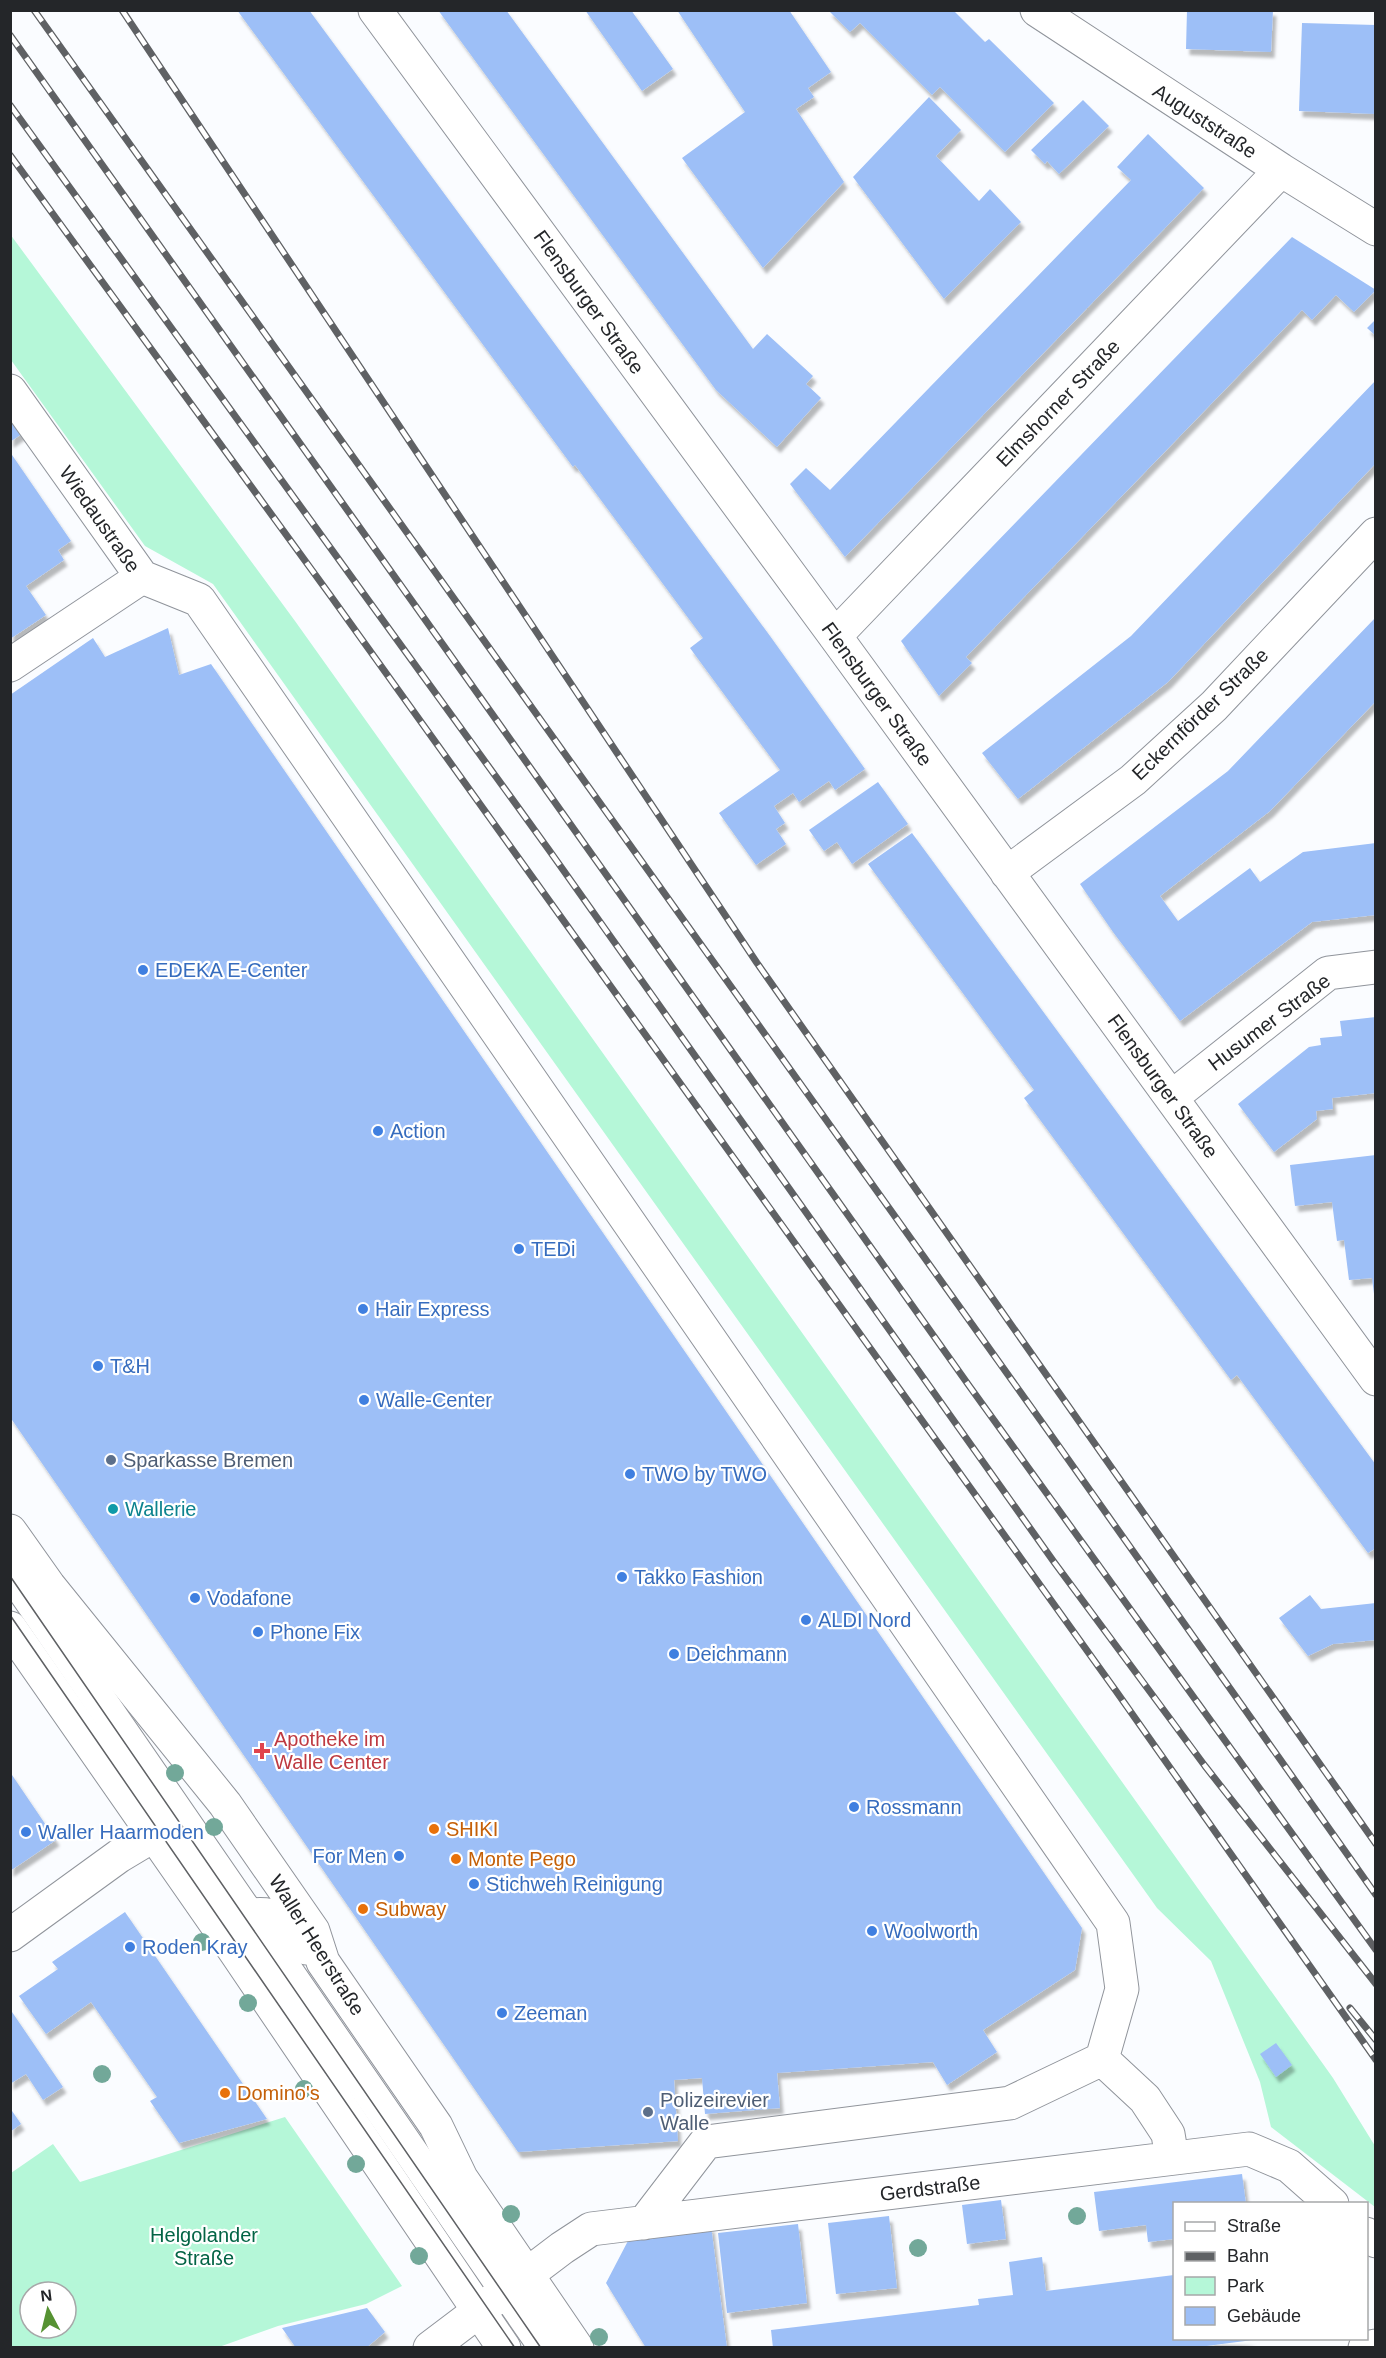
<svg xmlns="http://www.w3.org/2000/svg" width="1386" height="2358" viewBox="0 0 1386 2358" font-family="Helvetica,sans-serif">
<style>
.green{fill:#b5f7d8;fill-rule:evenodd}
.building{fill:#9dbff7;filter:url(#shadow)}
.lines{fill:none;stroke-linecap:round;stroke-linejoin:round}
.minor-casing{stroke:#90949b;stroke-width:35}
.major-casing{stroke:#90949b;stroke-width:35}
.minor{stroke:#fff;stroke-width:33}
.major{stroke:#fff;stroke-width:33}
.tram{stroke:#5f6164;stroke-width:1.5}
.rail-casing{stroke:#5f6164;stroke-width:7}
.rail{stroke:#fff;stroke-width:4.5;stroke-dasharray:14;stroke-linecap:butt}
.tree{fill:#72a899}
.shop-dot{fill:#3f7fe0;stroke:#fff;stroke-width:2}
.service-dot{fill:#5c6f8a;stroke:#fff;stroke-width:2}
.culture-dot{fill:#0f9aa8;stroke:#fff;stroke-width:2}
.health-dot{fill:#e0444e;stroke:#fff;stroke-width:2}
.food-dot{fill:#e8710a;stroke:#fff;stroke-width:2}
.labels{text-anchor:middle;dominant-baseline:central;stroke-width:4.5;stroke-linejoin:round;paint-order:stroke}
.street-label{font-size:20px;fill:#242629;stroke:#fff}
.shop-label{font-size:20px;fill:#366cbe;stroke:#fff;text-anchor:start}
.service-label{font-size:20px;fill:#4e5e75;stroke:#fff;text-anchor:start}
.culture-label{font-size:20px;fill:#0d838f;stroke:#fff;text-anchor:start}
.health-label{font-size:20px;fill:#be3a42;stroke:#fff;text-anchor:start}
.food-label{font-size:20px;fill:#c56008;stroke:#fff;text-anchor:start}
.park-label{font-size:20px;fill:#036445;stroke:#fff}
</style>
<defs>
<filter id="shadow"><feDropShadow dx="3.5" dy="6" stdDeviation="1.5" flood-color="#0004"/></filter>
</defs>
<rect width="100%" height="100%" fill="#fafcff"/>
<path class="green" d="M 10,234 L 295,621 L 1333,2078 L 1375,2146 L 1375,2207 L 1271,2127 L 1260,2082 L 1211,1961 L 1157,1908 L 213,584 L 145,546 L 11,360 Z
M 285,2117 L 402,2286 L 366,2304 L 278,2326 L 219,2347 L 11,2347 L 11,2173 L 53,2144 L 80,2182 ZM 30,2292 L 66,2292 L 66,2328 L 30,2328 Z"/>
<path class="building" d="M 237,10 L 309,10 L 770,636 L 865,769 L 835,790 L 829,781 L 799,802 L 793,793 L 774,806 L 785,823 L 776,829 L 786,844 L 756,865 L 719,813 L 780,770 L 690,648 L 703,638 L 575,465 L 573,467 Z
M 438,10 L 506,10 L 753,349 L 767,334 L 813,376 L 806,384 L 821,398 L 777,447 L 716,390 Z
M 585,10 L 631,10 L 673,69 L 642,91 Z
M 677,10 L 789,10 L 831,72 L 808,88 L 814,97 L 796,109 L 844,182 L 763,268 L 682,158 L 745,112 Z
M 828,10 L 953,10 L 985,42 L 989,39 L 1054,103 L 1005,152 L 940,87 L 932,95 L 860,23 L 850,32 Z
M 1187,10 L 1273,10 L 1271,52 L 1186,49 Z
M 1302,23 L 1376,25 L 1376,114 L 1299,111 Z
M 929,97 L 961,130 L 936,156 L 979,201 L 990,189 L 1021,222 L 944,299 L 853,177 Z
M 1083,100 L 1109,126 L 1059,174 L 1047,161 L 1045,164 L 1031,150 Z
M 1148,134 L 1204,188 L 845,557 L 790,484 L 806,468 L 830,490 L 1131,180 L 1117,167 Z
M 1292,237 L 1376,290 L 1354,312 L 1336,295 L 1312,320 L 1302,310 L 966,657 L 972,663 L 939,696 L 901,641 Z
M 1376,319 L 1376,336 L 1367,328 Z
M 1376,380 L 1376,463 L 1168,682 L 1018,799 L 982,753 L 1131,636 Z
M 10,415 L 23,433 L 10,442 Z
M 10,452 L 71,541 L 58,550 L 64,560 L 26,586 L 46,615 L 10,639 Z
M 1376,617 L 1376,701 L 1270,811 L 1160,896 L 1178,921 L 1250,868 L 1260,882 L 1303,852 L 1376,843 L 1376,915 L 1312,922 L 1180,1021 L 1113,932 L 1080,884 L 1228,771 Z
M 168,628 L 179,675 L 211,664 L 1082,1928 L 1075,1970 L 983,2030 L 997,2052 L 947,2085 L 933,2062 L 777,2073 L 780,2108 L 705,2114 L 702,2078 L 674,2080 L 678,2141 L 518,2152 L 10,1417 L 10,695 L 93,638 L 105,657 Z
M 878,782 L 908,824 L 852,864 L 837,842 L 824,851 L 809,830 Z
M 912,833 L 1376,1465 L 1376,1548 L 1368,1553 L 1237,1375 L 1231,1380 L 1024,1098 L 1034,1090 L 868,864 Z
M 1376,1017 L 1376,1093 L 1332,1098 L 1333,1109 L 1316,1111 L 1317,1119 L 1274,1152 L 1238,1104 L 1309,1047 L 1321,1045 L 1320,1038 L 1342,1036 L 1340,1021 Z
M 1376,1155 L 1376,1294 L 1374,1294 L 1372,1278 L 1349,1280 L 1344,1240 L 1337,1241 L 1332,1202 L 1295,1206 L 1290,1165 Z
M 1310,1595 L 1321,1609 L 1376,1603 L 1376,1640 L 1333,1644 L 1308,1656 L 1279,1618 Z
M 10,1772 L 56,1840 L 10,1871 Z
M 125,1912 L 221,2052 L 267,2119 L 179,2143 L 150,2101 L 157,2097 L 91,2002 L 46,2034 L 19,1996 L 58,1969 L 52,1962 Z
M 10,2009 L 63,2087 L 43,2100 L 26,2074 L 10,2084 Z
M 1276,2043 L 1292,2065 L 1276,2077 L 1260,2054 Z
M 10,2108 L 21,2124 L 10,2132 Z
M 1242,2174 L 1246,2204 L 1174,2204 L 1174,2222 L 1173,2222 L 1174,2239 L 1148,2242 L 1146,2225 L 1099,2231 L 1094,2192 Z
M 1001,2200 L 1006,2239 L 967,2244 L 962,2205 Z
M 889,2216 L 897,2288 L 836,2294 L 828,2223 Z
M 798,2224 L 807,2303 L 727,2313 L 718,2233 Z
M 711,2226 L 727,2348 L 646,2348 L 606,2283 L 630,2237 Z
M 1042,2257 L 1046,2291 L 1174,2275 L 1174,2338 L 1253,2340 L 1191,2348 L 773,2348 L 771,2330 L 979,2305 L 978,2299 L 1013,2295 L 1009,2262 Z
M 367,2308 L 385,2332 L 366,2348 L 296,2348 L 282,2328 Z"/>
<g class="lines">
<defs>
<path id="minor" d="M 375,10 L 835,636 L 1376,1379
M 1037,10 L 1281,170 L 1376,229
M 10,391 L 142,577
M 142,577 L 199,600 L 1113,1923 L 1122,1989 L 1102,2059 L 1010,2103 L 706,2142 L 644,2223
M 835,636 L 1281,170
M 10,665 L 142,577
M 1007,873 L 1133,780 L 1214,706 L 1376,534
M 1172,1097 L 1328,973 L 1376,967
M 10,1570 L 546,2348
M 10,1935 L 119,1856 L 154,1835
M 1102,2059 L 1145,2099 L 1168,2134 L 1172,2158
M 1366,2234 L 1376,2241
M 430,2348 L 562,2248 L 591,2229 L 1249,2149 L 1289,2166 L 1332,2204
M 1365,2348 L 1376,2346"/>
<path id="major" d="M 10,1531 L 49,1586 L 225,1804 L 313,1931 L 323,1962 L 436,2126 L 461,2178 L 577,2348
M 10,1628 L 235,1951 L 504,2348
M 235,1951 L 232,1938 C 236,1931 240,1922 246,1918 C 256,1912 275,1914 283,1922 C 291,1930 296,1940 306,1948"/>
</defs>
<use href="#minor" class="minor-casing"/>
<use href="#major" class="major-casing"/>
<use href="#minor" class="minor"/>
<use href="#major" class="major"/>
<path class="tram" d="M 10,1576 L 541,2348
M 10,1615 L 515,2348"/>
<defs>
<path id="rail" d="M 34,10 L 1041,1421 L 1376,1895
M 122,10 L 757,963 L 1376,1844
M 10,35 L 970,1387 L 1376,1950
M 10,105 L 549,850 L 1054,1562 L 1205,1766 L 1376,1984
M 10,155 L 330,595 L 1116,1691 L 1376,2060
M 1350,2008 L 1376,2040"/>
</defs>
<use href="#rail" class="rail-casing"/>
<use href="#rail" class="rail"/>
</g>
<g class="tree">
<circle cx="175" cy="1773" r="9"/>
<circle cx="214" cy="1827" r="9"/>
<circle cx="202" cy="1942" r="9"/>
<circle cx="248" cy="2003" r="9"/>
<circle cx="102" cy="2074" r="9"/>
<circle cx="304" cy="2089" r="9"/>
<circle cx="356" cy="2164" r="9"/>
<circle cx="511" cy="2214" r="9"/>
<circle cx="1077" cy="2216" r="9"/>
<circle cx="918" cy="2248" r="9"/>
<circle cx="419" cy="2256" r="9"/>
<circle cx="599" cy="2337" r="9"/>
</g>
<g class="shop-dot">
<circle cx="143" cy="970" r="6"/>
<circle cx="378" cy="1131" r="6"/>
<circle cx="519" cy="1249" r="6"/>
<circle cx="363" cy="1309" r="6"/>
<circle cx="98" cy="1366" r="6"/>
<circle cx="364" cy="1400" r="6"/>
<circle cx="630" cy="1474" r="6"/>
<circle cx="622" cy="1577" r="6"/>
<circle cx="195" cy="1598" r="6"/>
<circle cx="806" cy="1620" r="6"/>
<circle cx="258" cy="1632" r="6"/>
<circle cx="674" cy="1654" r="6"/>
<circle cx="854" cy="1807" r="6"/>
<circle cx="26" cy="1832" r="6"/>
<circle cx="399" cy="1856" r="6"/>
<circle cx="474" cy="1884" r="6"/>
<circle cx="872" cy="1931" r="6"/>
<circle cx="130" cy="1947" r="6"/>
<circle cx="502" cy="2013" r="6"/>
</g>
<g class="service-dot">
<circle cx="111" cy="1460" r="6"/>
<circle cx="648" cy="2112" r="6"/>
</g>
<circle class="culture-dot" cx="113" cy="1509" r="6"/>
<path class="health-dot" d="M259 1742h6v6h6v6h-6v6h-6v-6h-6v-6h6z"/>
<g class="food-dot">
<circle cx="434" cy="1829" r="6"/>
<circle cx="456" cy="1859" r="6"/>
<circle cx="363" cy="1909" r="6"/>
<circle cx="225" cy="2093" r="6"/>
</g>
<g class="labels">
<g class="street-label">
<text transform="translate(1205 121) rotate(33)">Auguststraße</text>
<text transform="translate(589 302) rotate(54)">Flensburger Straße</text>
<text transform="translate(1058 403) rotate(-46)">Elmshorner Straße</text>
<text transform="translate(100 519) rotate(55)">Wiedaustraße</text>
<text transform="translate(877 694) rotate(54)">Flensburger Straße</text>
<text transform="translate(1200 714) rotate(-44)">Eckernförder Straße</text>
<text transform="translate(1269 1022) rotate(-37)">Husumer Straße</text>
<text transform="translate(1163 1086) rotate(54)">Flensburger Straße</text>
<text transform="translate(317 1945) rotate(58)">Waller Heerstraße</text>
<text transform="translate(930 2188) rotate(-7)">Gerdstraße</text>
</g>
<g class="shop-label">
<text x="155" y="970">EDEKA E-Center</text>
<text x="390" y="1131">Action</text>
<text x="531" y="1249">TEDi</text>
<text x="375" y="1309">Hair Express</text>
<text x="110" y="1366">T&amp;H</text>
<text x="376" y="1400">Walle-Center</text>
<text x="642" y="1474">TWO by TWO</text>
<text x="634" y="1577">Takko Fashion</text>
<text x="207" y="1598">Vodafone</text>
<text x="818" y="1620">ALDI Nord</text>
<text x="270" y="1632">Phone Fix</text>
<text x="686" y="1654">Deichmann</text>
<text x="866" y="1807">Rossmann</text>
<text x="38" y="1832">Waller Haarmoden</text>
<text x="387" y="1856" text-anchor="end">For Men</text>
<text x="486" y="1884">Stichweh Reinigung</text>
<text x="884" y="1931">Woolworth</text>
<text x="142" y="1947">Roden Kray</text>
<text x="514" y="2013">Zeeman</text>
</g>
<g class="service-label">
<text x="123" y="1460">Sparkasse Bremen</text>
<text x="660" y="2100">Polizeirevier<tspan x="660" dy="23">Walle</tspan></text>
</g>
<g class="culture-label">
<text x="125" y="1509">Wallerie</text>
</g>
<g class="health-label">
<text x="274" y="1739">Apotheke im<tspan x="274" dy="23">Walle Center</tspan></text>
</g>
<g class="food-label">
<text x="446" y="1829">SHIKI</text>
<text x="468" y="1859">Monte Pego</text>
<text x="375" y="1909">Subway</text>
<text x="237" y="2093">Domino's</text>
</g>
<g class="park-label">
<text x="204" y="2235">Helgolander<tspan x="204" dy="23">Straße</tspan></text>
</g>
</g>
<rect width="1386" height="2358" fill="none" stroke="#242629" stroke-width="24"/>
<rect x="1173" y="2202" width="195" height="138" fill="#ffffff" stroke="#a7a8a9" stroke-width="1.5"/>
<rect x="1185" y="2222" width="30" height="9" fill="#ffffff" stroke="#a7a8a9" stroke-width="1.5"/>
<text x="1227" y="2232" font-size="18" fill="#242629">Straße</text>
<rect x="1185" y="2252" width="30" height="9" fill="#5f6164" stroke="#a7a8a9" stroke-width="1.5"/>
<text x="1227" y="2262" font-size="18" fill="#242629">Bahn</text>
<rect x="1185" y="2277" width="30" height="18" fill="#b5f7d8" stroke="#a7a8a9" stroke-width="1.5"/>
<text x="1227" y="2292" font-size="18" fill="#242629">Park</text>
<rect x="1185" y="2307" width="30" height="18" fill="#9dbff7" stroke="#a7a8a9" stroke-width="1.5"/>
<text x="1227" y="2322" font-size="18" fill="#242629">Gebäude</text>
<g transform="translate(48 2310) rotate(353)"><circle r="28" fill="#ffffff" stroke="#a7a8a9" stroke-width="1.5"/>
<path d="M0-4.5L10 22L0 15L-10 22Z" fill="#569232"/>
<text y="-9" font-size="16" font-weight="bold" text-anchor="middle" fill="#242629">N</text>
</g>
</svg>
